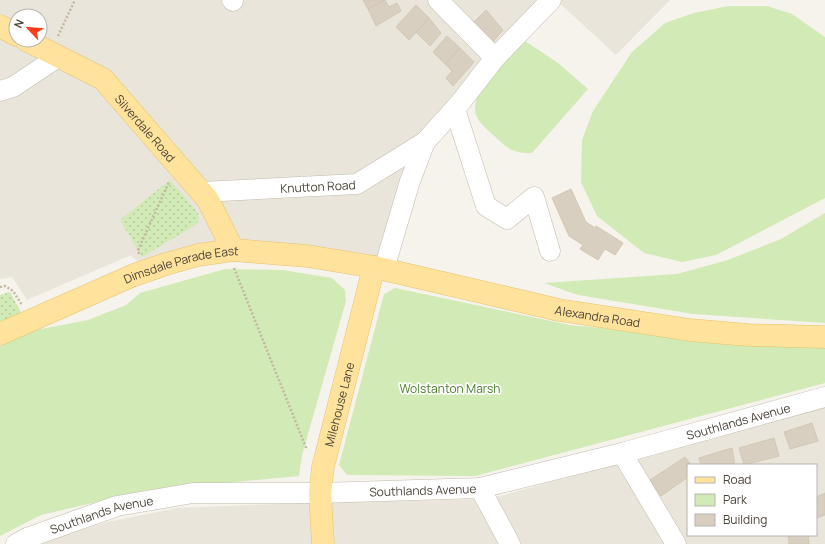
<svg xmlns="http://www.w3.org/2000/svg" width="825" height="544" viewBox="0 0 825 544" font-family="Manrope,sans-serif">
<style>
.residential{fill:#eae5da;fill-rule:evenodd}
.grass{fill:url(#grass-dots)}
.park{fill:#d2eab5}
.building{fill:#d8cfc1;stroke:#d3c7b4}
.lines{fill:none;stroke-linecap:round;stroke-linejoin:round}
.minor-casing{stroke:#c2bbae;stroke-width:21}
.major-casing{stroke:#e6c16a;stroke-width:23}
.path{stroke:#c4b79f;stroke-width:2.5;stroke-dasharray:2 2;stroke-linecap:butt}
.minor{stroke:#fff;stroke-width:20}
.major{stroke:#ffe39c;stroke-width:22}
.labels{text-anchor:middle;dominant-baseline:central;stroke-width:3.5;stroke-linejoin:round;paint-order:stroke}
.street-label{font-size:12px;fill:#4b4439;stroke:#fff}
.park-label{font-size:12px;fill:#4a7f2a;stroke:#fff}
</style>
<defs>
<pattern id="grass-dots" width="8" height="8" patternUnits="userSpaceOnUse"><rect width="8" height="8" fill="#d2eab5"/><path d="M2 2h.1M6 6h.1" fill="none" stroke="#b6ca9c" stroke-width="1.8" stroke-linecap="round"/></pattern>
</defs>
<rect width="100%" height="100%" fill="#f6f3ec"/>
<path class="residential" d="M 0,0 L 551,0 L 425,142 L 384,269 L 227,251 L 147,271 L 131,255 L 27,300 L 12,277 L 0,279 ZM 16,16 L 40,16 L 40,40 L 16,40 Z
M 556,0 L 670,0 L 616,55 Z
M 825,405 L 825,544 L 39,544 L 43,541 L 107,522 L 178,508 L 301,503 L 489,499 ZM 688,465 L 816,465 L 816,535 L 688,535 Z"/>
<path class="grass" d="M 170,180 L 198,213 L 199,219 L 197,224 L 142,257 L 120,220 Z
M 10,292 L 21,312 L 14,317 L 0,323 L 0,295 Z"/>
<path class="park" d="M 729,6 L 767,6 L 792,14 L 825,37 L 825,198 L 716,255 L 682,262 L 644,253 L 597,216 L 581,182 L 582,140 L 593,111 L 632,52 L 665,23 L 694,13 Z
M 525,41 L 558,63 L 588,89 L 532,153 C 510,153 508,148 492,134 C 486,128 479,123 476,115 C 468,90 510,57 525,41 Z
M 825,213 L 825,323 L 693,314 L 578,295 L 544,283 L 677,274 L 728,260 L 781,239 Z
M 225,269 L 283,270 L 332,278 L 345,290 L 346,301 L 302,455 L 299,476 L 148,490 L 41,515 L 0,536 L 0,346 L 36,330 L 88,320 L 126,305 L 140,293 Z
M 395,288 L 570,325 L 807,348 L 825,348 L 825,383 L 475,476 L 347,475 L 339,465 L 384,294 Z"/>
<path class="building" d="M 363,0 L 384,0 L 368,9 Z
M 384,0 L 385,0 L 389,7 L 397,3 L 401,11 L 376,26 L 368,9 Z
M 416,5 L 429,18 L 409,40 L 396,27 Z
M 486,10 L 503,30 L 492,43 L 473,23 Z
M 429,18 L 441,33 L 430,46 L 416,32 Z
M 447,36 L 460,48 L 445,64 L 433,52 Z
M 460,48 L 474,62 L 453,86 L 446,78 L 452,71 L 445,64 Z
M 571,189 L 586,222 L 595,228 L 596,226 L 623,243 L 615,255 L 605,249 L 598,260 L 580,249 L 583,245 L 569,236 L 552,198 Z
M 812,423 L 818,441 L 790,449 L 784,432 Z
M 774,438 L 779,456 L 744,465 L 739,448 Z
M 732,448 L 735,465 L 701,465 L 699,458 Z
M 685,457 L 691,465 L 688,465 L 688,477 L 661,496 L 650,480 Z
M 825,493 L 825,515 L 816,518 L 816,497 Z
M 788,535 L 808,535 L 809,544 L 789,544 Z"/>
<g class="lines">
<defs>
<g id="minor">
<path d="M 232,0 L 233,1"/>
<path d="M 438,0 L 495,58"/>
<path d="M 0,91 L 13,87 L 58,57"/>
<path d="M 455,109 L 486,206 L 507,219 L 534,197 L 550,251"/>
<path id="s1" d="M 202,192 L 357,184 L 425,142 L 460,103 L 495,58 L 551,0"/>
<path d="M 384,269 L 410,181 L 425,142"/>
<path d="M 622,453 L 676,544"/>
<path d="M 480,488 L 510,544"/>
<path id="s2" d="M 16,544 L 27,538 L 117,506 L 193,493 L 320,493 L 480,488 L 622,453 L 825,397"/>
</g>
<g id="major">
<path d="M 0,26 L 16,35"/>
<path id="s3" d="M 26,40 L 103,79 L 208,200 L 233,250"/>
<path id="s4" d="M 0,334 L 134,275 L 166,264 L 198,255 L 233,250 L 307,256 L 374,267 L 559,310 L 690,330 L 748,335 L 825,337"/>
<path id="s5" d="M 323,544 L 320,493 L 323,467 L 374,267"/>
</g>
</defs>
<use href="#minor" class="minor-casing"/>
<use href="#major" class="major-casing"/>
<path class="path" d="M 58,36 L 75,0
M 139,254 L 138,250 L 169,182
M 234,268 L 307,450
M 0,287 L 5,286 L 13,291 L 22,305"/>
<use href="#minor" class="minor"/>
<use href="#major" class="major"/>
</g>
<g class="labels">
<g class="street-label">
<text stroke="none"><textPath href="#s3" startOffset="151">Silverdale Road</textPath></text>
<text stroke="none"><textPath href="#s1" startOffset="116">Knutton Road</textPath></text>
<text stroke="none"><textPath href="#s4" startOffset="195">Dimsdale Parade East</textPath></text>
<text stroke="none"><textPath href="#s4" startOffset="620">Alexandra Road</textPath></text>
<text stroke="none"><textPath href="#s5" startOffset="142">Milehouse Lane</textPath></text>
<text stroke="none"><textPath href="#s2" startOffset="739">Southlands Avenue</textPath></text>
<text stroke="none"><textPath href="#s2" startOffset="415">Southlands Avenue</textPath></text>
<text stroke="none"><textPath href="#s2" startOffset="91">Southlands Avenue</textPath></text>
</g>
<g class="park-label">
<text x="450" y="388">Wolstanton Marsh</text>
</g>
</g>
<rect x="687" y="464" width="130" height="72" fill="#ffffff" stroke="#b7b4b0"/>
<rect x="695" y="477" width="20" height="6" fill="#ffe39c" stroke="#b7b4b0"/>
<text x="723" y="484" font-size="12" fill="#4b4439">Road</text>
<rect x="695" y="494" width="20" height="12" fill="#d2eab5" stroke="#b7b4b0"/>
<text x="723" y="504" font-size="12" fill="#4b4439">Park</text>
<rect x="695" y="514" width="20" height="12" fill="#d8cfc1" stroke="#b7b4b0"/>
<text x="723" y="524" font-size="12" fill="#4b4439">Building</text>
<g transform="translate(28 28) rotate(296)"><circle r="19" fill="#ffffff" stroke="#b7b4b0"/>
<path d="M0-3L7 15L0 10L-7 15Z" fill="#fc3f1d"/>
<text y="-6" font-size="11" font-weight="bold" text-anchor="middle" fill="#4b4439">N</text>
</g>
</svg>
